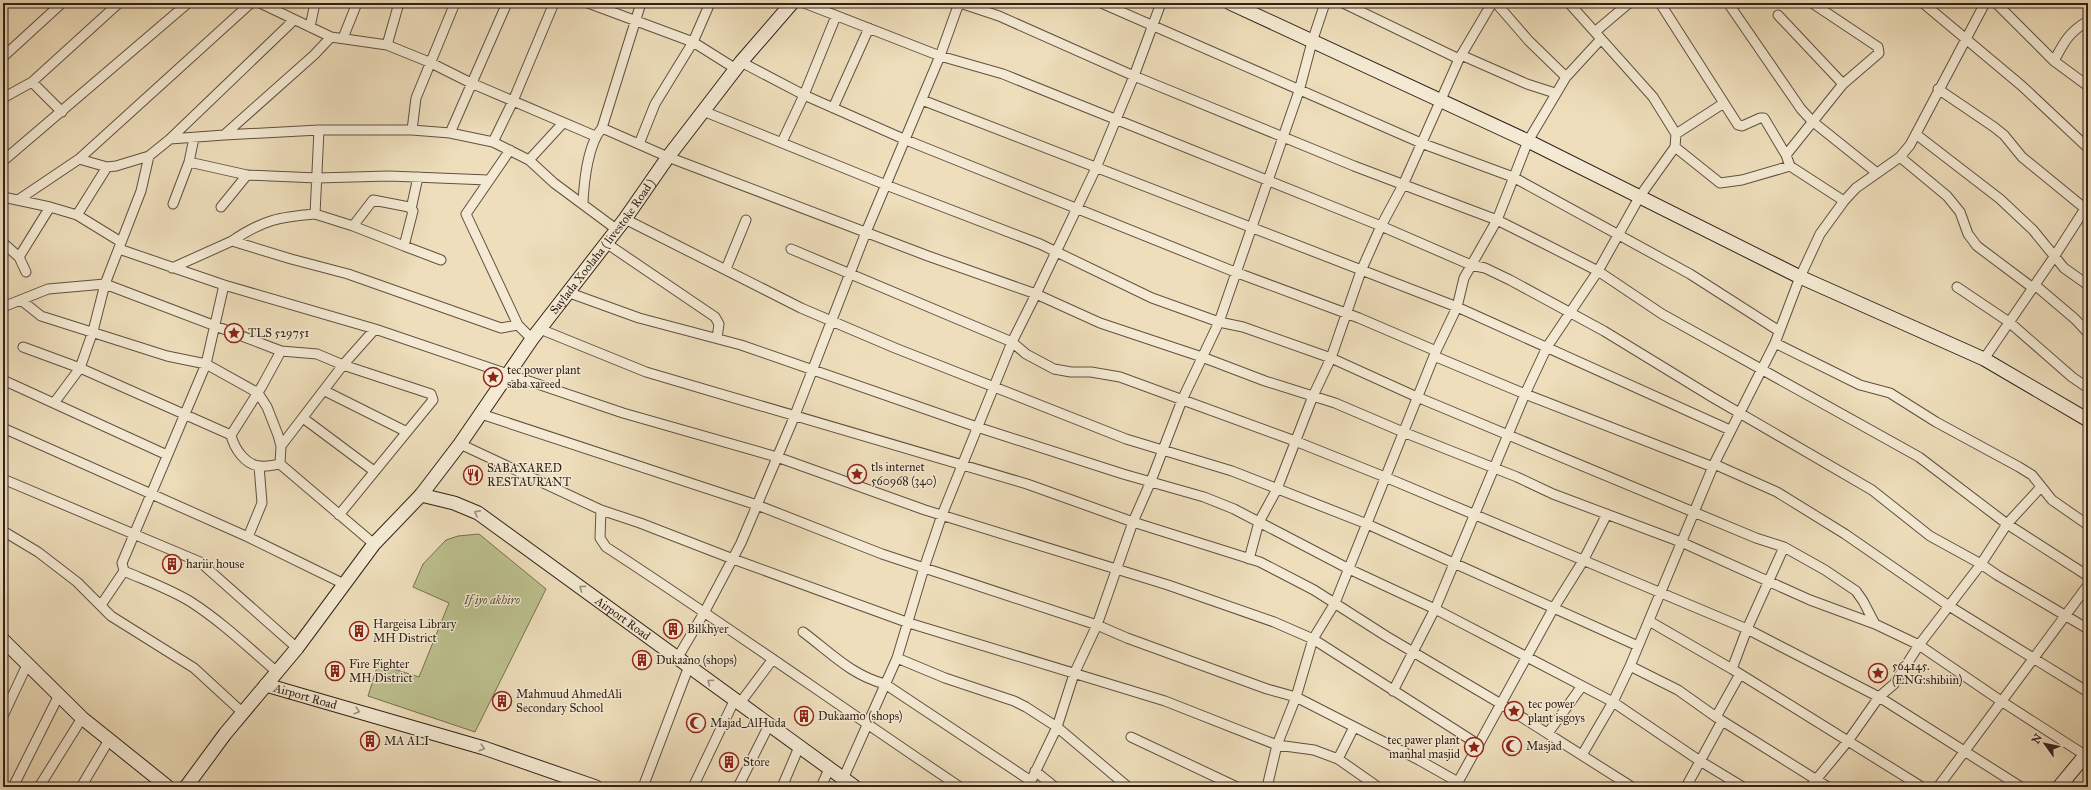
<svg xmlns="http://www.w3.org/2000/svg" width="2091" height="790" viewBox="0 0 2091 790" font-family="'IM FELL Great Primer',serif">
<style>
.green{fill:#bcc08e;stroke:#777054}
.lines{fill:none;stroke-linecap:round;stroke-linejoin:round}
.street-casing{stroke:#615042;stroke-width:11}
.secondary-casing{stroke:#32211a;stroke-width:15}
.street{stroke:#f4ead3;stroke-width:9}
.secondary{stroke:#f4ead3;stroke-width:13}
.oneway{stroke:#9d9080}
.labels{text-anchor:middle;dominant-baseline:central;stroke-width:3;stroke-linejoin:round;paint-order:stroke}
.street-label{font-size:12px;fill:#32211a;stroke:#f4ead3}
.poi-label{font-size:12px;fill:#32211a;stroke:#f4ead3;text-anchor:start}
.park-label{font-size:12px;font-style:italic;fill:#5b513d;stroke:#f4ead3}
</style>
<rect width="100%" height="100%" fill="#eedebb"/>
<filter id="stains"><feTurbulence type="fractalNoise" baseFrequency=".005" numOctaves="4"/><feColorMatrix values="0 0 0 0 .2 0 0 0 0 .09 0 0 0 0 .02 0 0 0 .5 -.17"/></filter>
<radialGradient id="worn" r=".72"><stop offset=".6" stop-color="#630" stop-opacity="0"/><stop offset="1" stop-color="#630" stop-opacity=".3"/></radialGradient>
<path class="green" d="M 479,534 L 546,589 L 475,732 L 368,696 L 378,664 L 419,677 L 449,603 L 413,587 L 423,564 L 446,540 L 458,536 Z"/>
<g class="lines">
<defs>
<path id="street" d="M 260,3 L 331,37 L 387,45 L 429,62 L 471,83 L 595,136
M 588,3 L 693,42 L 736,69
M 804,3 L 940,56 L 1003,74 L 1381,226 L 1471,265 L 1485,268 L 1510,280 L 1604,331 L 1712,397 L 1872,490 L 1930,536 L 1981,564 L 1997,575 L 2088,629
M 960,3 L 999,16 L 1134,76 L 1354,166 L 1497,220 L 1545,244 L 1598,271 L 1662,314 L 1919,457 L 2007,524 L 2088,576
M 1101,3 L 1421,143 L 1513,177 L 1690,274 L 1779,331
M 1343,3 L 1459,59
M 1496,3 L 1529,41 L 1566,77
M 1660,3 L 1738,125 L 1742,126 L 1760,118 L 1764,118 L 1786,155 L 1790,166 L 1844,201
M 1728,3 L 1801,109 L 1812,121 L 1877,173
M 1923,3 L 2022,86 L 2088,148
M 1996,3 L 2054,61 L 2088,86
M 1778,15 L 1843,84
M 310,27 L 315,3
M 1596,31 L 1629,3
M 343,38 L 357,3
M 387,45 L 399,3
M 1461,55 L 1527,84 L 1555,93
M 3,57 L 62,3
M 2054,61 C 2064,42 2069,32 2088,21
M 741,62 L 804,95 L 906,140 L 1235,272 L 1359,318 L 1436,351
M 32,82 L 62,112
M 1938,89 L 1994,127 L 2004,135 L 2022,157 L 2088,211
M 3,98 L 32,82 L 119,3
M 922,100 L 1457,307 L 1730,430
M 833,108 L 869,28
M 703,111 L 886,185 L 1040,244 L 1152,298 L 1219,322 L 1243,327 L 1331,358 L 1417,397 L 1756,538 L 1784,547 L 1825,570 L 1856,591 L 1863,601 L 1875,624
M 602,128 L 668,157 L 928,256 L 1036,294 L 1100,323 L 1202,357 L 1265,381 L 1335,403 L 1403,432 L 1517,477 L 1553,494 L 1681,542 L 1810,600 L 1875,624 L 1919,645 L 2001,701 L 2088,757
M 319,130 L 315,214 L 353,226 L 373,200 L 409,207 L 413,211 L 404,246 L 441,260
M 412,130 L 416,98 L 455,3
M 450,133 L 507,3
M 1676,134 L 1724,103
M 224,135 L 314,55 L 331,37
M 1917,135 L 2000,199 L 2033,230 L 2064,268 L 2088,285
M 170,139 L 294,20
M 493,142 L 513,101 L 554,3
M 782,142 L 804,95 L 836,16
M 639,144 L 655,104 L 693,42 L 710,3
M 1675,147 L 1720,183 L 1742,180 L 1790,166
M 510,150 L 466,214 L 518,325 L 532,339
M 1786,155 L 1843,84 L 1879,53 L 1878,47 L 1812,3
M 1900,157 L 1947,196 L 1960,212 L 1968,234 L 1977,246 L 2033,288
M 79,159 L 251,3
M 529,160 L 563,123
M 3,161 L 188,3
M 189,162 L 247,175 L 317,178 L 389,176 L 488,180
M 3,197 L 50,207 L 77,215 L 121,242
M 18,200 L 79,159 L 107,167 L 116,166 L 149,156 L 170,139 L 224,135 L 319,130 L 412,130 L 450,133 L 493,142 L 529,160 L 554,183 L 616,229
M 583,203 C 584,181 588,144 602,128 L 641,3
M 173,204 L 189,162 L 194,138
M 221,207 L 247,175
M 411,209 L 418,177
M 77,215 L 107,167
M 625,219 L 801,308 L 895,348 L 1126,439 L 1232,471 L 1367,524 L 1638,646
M 353,226 L 404,246
M 232,241 C 263,220 279,217 315,214
M 3,243 L 19,257 L 26,272
M 606,243 L 715,317 L 719,324 L 717,338
M 119,249 L 224,285 L 375,329 L 623,413 L 777,457 L 925,510 L 1168,585 L 1274,622 L 1313,639 L 1479,745
M 791,249 L 1012,342 L 1026,354 L 1054,369 L 1071,372 L 1091,372 L 1120,377 L 1295,441 L 1385,477 L 1747,629 L 1879,697 L 2021,787
M 19,257 L 50,207
M 172,268 L 232,241 L 291,259 L 348,274 L 501,328 L 518,325
M 726,269 L 746,220
M 224,285 L 206,364 L 122,563 L 124,571 C 147,581 170,589 191,602 C 222,622 249,648 277,672
M 2035,285 L 2075,319 L 2088,333
M 1957,287 L 2009,322 L 2072,377 L 2088,388
M 567,292 L 639,318 L 741,345 L 977,427 L 1123,474 L 1204,497 L 1234,509 L 1349,569 L 1435,609 L 1613,702 L 1700,761 L 1743,787
M 21,300 L 41,316 L 167,356 L 206,364 L 258,393 L 267,407 L 278,435 L 281,446 L 280,464
M 3,307 L 48,289 L 105,284 L 281,351 L 262,386 L 231,435
M 540,329 L 646,372 L 1027,484 L 1133,522 L 1260,562 L 1314,590 L 1386,636 L 1501,704 L 1632,787
M 1775,343 L 1860,385 L 1890,393 L 1936,422 L 2019,467 L 2032,475 L 2052,500 L 2088,525
M 23,347 L 80,368 L 231,435 C 234,448 245,465 260,466 C 266,467 274,465 280,464 L 374,544
M 281,351 L 317,354 L 343,365 L 431,394 L 433,400 L 339,515
M 1434,356 L 1525,394 L 1713,467
M 1984,359 L 2054,257 L 2088,204
M 3,380 L 167,455
M 325,391 L 407,432
M 54,403 L 80,368 L 93,331 L 105,284 L 141,191 L 149,156
M 481,414 L 757,505 L 882,554 L 1097,625 L 1127,638 L 1267,689 L 1296,697 L 1419,760 L 1458,782 L 1455,787
M 303,418 L 374,471
M 3,428 L 248,537 L 344,584
M 460,444 L 601,510 L 640,523 L 733,559 L 909,623 L 1165,701 L 1277,745 L 1314,750 L 1338,759 L 1378,787
M 281,446 L 343,365 L 375,329
M 1714,464 L 1777,492 L 1845,534 L 1949,606 L 2088,692
M 3,479 L 200,562 L 297,648
M 601,510 L 600,538 L 606,547 C 726,625 842,708 960,787
M 3,531 L 38,552 L 77,582 L 111,616 L 194,668 L 243,713
M 248,537 L 262,503 L 259,466
M 1249,559 L 1259,522 L 1277,489 L 1313,396 L 1331,358 L 1361,271 L 1381,226 L 1403,185 L 1459,59 L 1492,3
M 101,605 L 124,571
M 1649,621 L 1732,669 L 1922,787
M 803,632 C 831,653 851,675 885,684 L 1031,781
M 678,657 L 705,611 L 741,543 L 795,415 L 866,232 L 940,56 L 959,3
M 897,658 L 945,678 L 1014,701 L 1026,707 L 1057,727 L 1128,787
M 1630,666 L 1678,690 L 1716,717 L 1828,787
M 1732,669 L 1747,629 L 1784,547
M 1393,691 L 1435,609 L 1525,394 L 1547,347 L 1598,271 L 1640,196 L 1675,147 L 1676,134 L 1653,97 L 1569,3
M 740,703 L 773,659
M 3,716 L 27,665
M 1716,717 L 1740,674
M 1548,733 L 1582,686
M 1131,737 L 1237,787
M 1582,755 L 1613,702 L 1630,666 L 1714,464 L 1775,343 L 1800,277 L 1820,234 L 1844,201 L 1856,188 L 1900,157 L 1910,145 L 1985,3
M 1338,759 L 1354,727
M 1035,771 L 1055,787
M 843,779 L 897,658 L 924,568 L 942,515 L 1012,342 L 1036,294 L 1096,168 L 1134,76 L 1161,3
M 1458,782 L 1553,609 L 1583,561 L 1607,514
M 13,787 L 59,695
M 39,787 L 82,718
M 81,787 L 109,740
M 643,787 L 689,666
M 693,787 L 735,699
M 738,787 L 769,725
M 782,787 L 799,747
M 821,787 L 829,769
M 1028,787 L 1057,727 L 1074,674 L 1097,625 L 1133,522 L 1151,481 L 1182,400 L 1219,322 L 1299,91 L 1312,42 L 1325,3
M 1267,787 L 1277,745 L 1296,697 L 1313,639 L 1335,603 L 1436,351 L 1457,307 L 1464,278 L 1497,220 L 1528,141 L 1566,77 L 1601,39
M 1686,787 L 1722,721
M 1810,787 L 1848,741 L 1879,697 L 1894,684 L 1919,645 L 1981,564 L 2007,524 L 2040,488
M 1938,787 L 2088,585"/>
<g id="secondary">
<path d="M 1230,3 L 1528,141 L 1800,277 L 1984,359 L 2088,420"/>
<path id="s1" d="M 421,495 L 454,503 L 478,513 L 855,787"/>
<path d="M 3,640 L 82,718 L 168,787"/>
<path id="s2" d="M 266,685 L 484,748 L 596,787"/>
<path id="s3" d="M 186,787 L 225,734 L 297,648 L 374,544 L 421,495 L 460,444 L 532,339 L 625,219 L 668,157 L 741,62 L 792,3"/>
<path d="M 2059,787 L 2088,752"/>
</g>
</defs>
<use href="#street" class="street-casing"/>
<use href="#secondary" class="secondary-casing"/>
<use href="#street" class="street"/>
<use href="#secondary" class="secondary"/>
</g>
<defs><path id="oneway-chevron" d="M-2-3.5L2.5 0L-2 3.5" fill="none" stroke-width="1.6" stroke-linecap="round" stroke-linejoin="round"/></defs>
<g class="oneway">
<use href="#oneway-chevron" transform="translate(477 513) rotate(-153)"/>
<use href="#oneway-chevron" transform="translate(582 588) rotate(-144)"/>
<use href="#oneway-chevron" transform="translate(710 682) rotate(-144)"/>
<use href="#oneway-chevron" transform="translate(357 711) rotate(16)"/>
<use href="#oneway-chevron" transform="translate(482 748) rotate(17)"/>
</g>
<defs>
<symbol id="sight-ring" viewBox="-11 -11 22 22"><circle r="9.5" fill="#f4ead3" stroke="#8f2418" stroke-width="1.5"/><path d="M0-6L1.8-2.2L6-1.7L2.9 1.2L3.7 5.4L0 3.3L-3.7 5.4L-2.9 1.2L-6-1.7L-1.8-2.2Z" fill="#8f2418"/></symbol>
<symbol id="restaurant-ring" viewBox="-11 -11 22 22"><circle r="9.5" fill="#f4ead3" stroke="#8f2418" stroke-width="1.5"/><path d="M-5-6h1v4h1v-4h1v4h1v-4h1v5L-1.5 .5V6h-2V.5L-5-1ZM5-6V6H3V1.5H1.5Q1.5-4 5-6Z" fill="#8f2418"/></symbol>
<symbol id="building-ring" viewBox="-11 -11 22 22"><circle r="9.5" fill="#f4ead3" stroke="#8f2418" stroke-width="1.5"/><path d="M-4-6H4V6H1V3H-1V6H-4ZM-2.5-4.3h1.7v1.8h-1.7ZM.8-4.3h1.7v1.8H.8ZM-2.5-1h1.7V.8h-1.7ZM.8-1h1.7V.8H.8Z" fill="#8f2418"/></symbol>
<symbol id="mosque-ring" viewBox="-11 -11 22 22"><circle r="9.5" fill="#f4ead3" stroke="#8f2418" stroke-width="1.5"/><path d="M3.5-4.9A6 6 0 1 0 3.5 4.9A5 5 0 1 1 3.5-4.9Z" fill="#8f2418"/></symbol>
</defs>
<g fill-rule="evenodd">
<use href="#sight-ring" x="223" y="322" width="22" height="22"/>
<use href="#sight-ring" x="482" y="366" width="22" height="22"/>
<use href="#sight-ring" x="846" y="463" width="22" height="22"/>
<use href="#restaurant-ring" x="462" y="464" width="22" height="22"/>
<use href="#building-ring" x="161" y="553" width="22" height="22"/>
<use href="#building-ring" x="662" y="618" width="22" height="22"/>
<use href="#building-ring" x="348" y="620" width="22" height="22"/>
<use href="#building-ring" x="631" y="649" width="22" height="22"/>
<use href="#building-ring" x="324" y="660" width="22" height="22"/>
<use href="#sight-ring" x="1867" y="662" width="22" height="22"/>
<use href="#building-ring" x="491" y="690" width="22" height="22"/>
<use href="#sight-ring" x="1503" y="700" width="22" height="22"/>
<use href="#building-ring" x="793" y="705" width="22" height="22"/>
<use href="#mosque-ring" x="685" y="712" width="22" height="22"/>
<use href="#building-ring" x="359" y="730" width="22" height="22"/>
<use href="#mosque-ring" x="1501" y="735" width="22" height="22"/>
<use href="#sight-ring" x="1463" y="736" width="22" height="22"/>
<use href="#building-ring" x="718" y="751" width="22" height="22"/>
</g>
<g class="labels">
<g class="street-label">
<text stroke="none"><textPath href="#s3" startOffset="683">Saylada Xoolaha ( livestoke Road )</textPath></text>
<text stroke="none"><textPath href="#s1" startOffset="239">Airport Road</textPath></text>
<text stroke="none"><textPath href="#s2" startOffset="41">Airport Road</textPath></text>
</g>
<g class="poi-label">
<text x="248" y="333">TLS 529751</text>
<text x="507" y="370">tec power plant<tspan x="507" dy="14">saba xareed</tspan></text>
<text x="871" y="467">tls internet<tspan x="871" dy="14">560968 (340)</tspan></text>
<text x="487" y="468">SABAXARED<tspan x="487" dy="14">RESTAURANT</tspan></text>
<text x="186" y="564">hariir house</text>
<text x="373" y="624">Hargeisa Library<tspan x="373" dy="14">MH District</tspan></text>
<text x="687" y="629">Bilkhyer</text>
<text x="656" y="660">Dukaano (shops)</text>
<text x="349" y="664">Fire Fighter<tspan x="349" dy="14">MH District</tspan></text>
<text x="1892" y="666">564145.<tspan x="1892" dy="14">(ENG:shibiin)</tspan></text>
<text x="516" y="694">Mahmuud AhmedAli<tspan x="516" dy="14">Secondary School</tspan></text>
<text x="1528" y="704">tec power<tspan x="1528" dy="14">plant isgoys</tspan></text>
<text x="818" y="716">Dukaamo (shops)</text>
<text x="710" y="723">Majad_AlHuda</text>
<text x="1460" y="740" text-anchor="end">tec pawer plant<tspan x="1460" dy="14">manhal masjid</tspan></text>
<text x="384" y="741">MA ALI</text>
<text x="1526" y="746">Masjad</text>
<text x="743" y="762">Store</text>
</g>
<g class="park-label">
<text x="492" y="600">If iyo akhiro</text>
</g>
</g>
<rect width="2091" height="790" fill="none" stroke="#eedebb" stroke-width="16"/>
<rect x="4" y="4" width="2083" height="782" fill="none" stroke="#32211a" stroke-width="2"/>
<rect x="8" y="8" width="2075" height="774" fill="none" stroke="#32211a"/>
<g transform="translate(2045 744) rotate(303)" stroke="#f4ead3" stroke-width="3" paint-order="stroke">
<path d="M0-3L7 15L0 10L-7 15Z" fill="#32211a"/>
<text y="-6" font-size="11" font-weight="bold" text-anchor="middle" fill="#32211a">N</text>
</g>
<rect width="100%" height="100%" filter="url(#stains)"/>
<rect width="100%" height="100%" fill="url(#worn)"/>
</svg>
